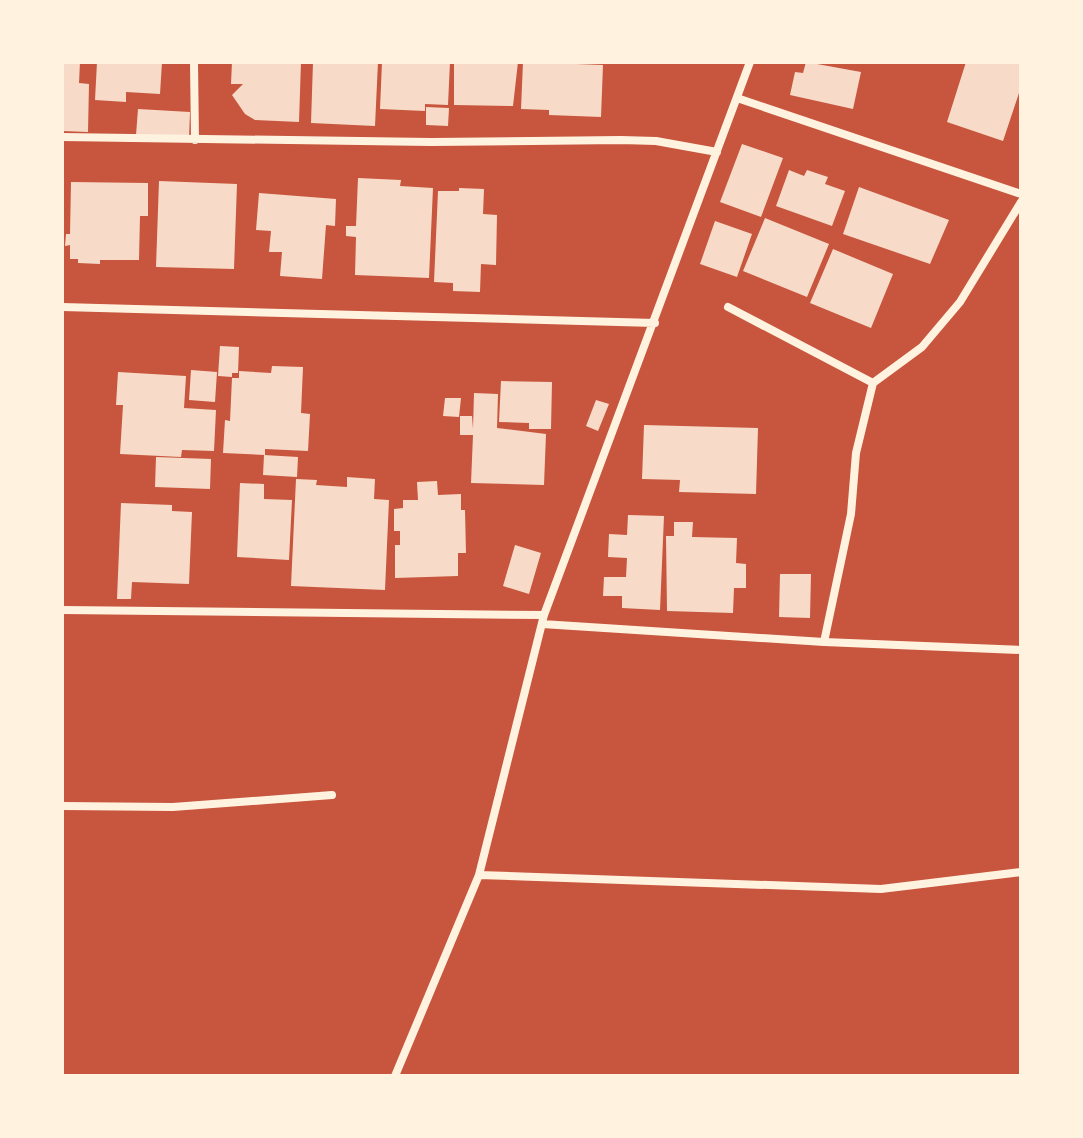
<svg xmlns="http://www.w3.org/2000/svg" width="1083" height="1138" viewBox="0 0 1083 1138" font-family="'Libre Baskerville',serif">
<style>
.building{fill:#f7dbc8}
.lines{fill:none;stroke-linecap:round;stroke-linejoin:round}
.minor{stroke:#fff3e0;stroke-width:8}
</style>
<rect width="100%" height="100%" fill="#c8553d"/>
<path class="building" d="M 62,62 L 80,62 L 79,83 L 89,84 L 88,132 L 62,131 Z
M 97,62 L 162,62 L 160,94 L 126,92 L 126,102 L 95,100 Z
M 232,62 L 301,62 L 299,122 L 255,120 L 245,114 L 232,95 L 243,84 L 231,84 Z
M 313,62 L 378,62 L 375,126 L 311,123 Z
M 382,62 L 450,62 L 448,105 L 425,104 L 425,111 L 380,109 Z
M 454,62 L 518,62 L 513,106 L 454,105 Z
M 523,62 L 603,65 L 601,117 L 549,115 L 549,110 L 521,109 Z
M 806,62 L 861,72 L 853,109 L 790,95 L 795,72 L 803,73 Z
M 966,62 L 1021,62 L 1021,87 L 1003,141 L 947,122 Z
M 426,107 L 449,108 L 448,126 L 426,125 Z
M 138,109 L 190,112 L 189,138 L 136,135 Z
M 742,144 L 783,158 L 761,217 L 720,202 Z
M 789,170 L 804,176 L 807,170 L 828,177 L 825,184 L 845,191 L 832,226 L 776,206 Z
M 358,178 L 401,180 L 400,186 L 433,188 L 429,278 L 355,275 L 356,237 L 346,236 L 346,226 L 356,226 Z
M 159,181 L 237,184 L 234,269 L 156,267 Z
M 71,182 L 148,183 L 148,216 L 140,216 L 139,260 L 100,260 L 100,264 L 78,263 L 78,259 L 70,259 L 70,245 L 65,246 L 66,234 L 70,234 Z
M 859,187 L 949,220 L 930,264 L 843,234 Z
M 459,188 L 484,189 L 483,214 L 497,215 L 496,265 L 481,264 L 480,292 L 453,291 L 453,283 L 434,282 L 438,191 L 459,191 Z
M 259,193 L 336,199 L 335,226 L 326,225 L 322,279 L 280,276 L 282,252 L 269,252 L 271,231 L 256,230 Z
M 765,218 L 829,244 L 807,297 L 743,271 Z
M 715,221 L 752,234 L 737,277 L 700,264 Z
M 833,249 L 893,274 L 871,328 L 810,303 Z
M 220,346 L 239,347 L 238,373 L 232,373 L 232,377 L 218,376 Z
M 272,366 L 303,367 L 301,413 L 310,414 L 308,451 L 265,449 L 265,455 L 223,453 L 225,420 L 230,421 L 232,378 L 239,378 L 239,371 L 271,373 Z
M 191,370 L 217,372 L 215,402 L 189,400 Z
M 118,372 L 186,376 L 184,408 L 216,410 L 214,451 L 182,450 L 181,457 L 120,454 L 123,405 L 116,405 Z
M 501,381 L 552,382 L 551,429 L 529,429 L 529,423 L 499,422 Z
M 474,393 L 498,394 L 497,428 L 546,434 L 544,485 L 471,483 L 473,435 L 460,435 L 460,416 L 472,416 L 473,429 Z
M 445,398 L 461,398 L 459,417 L 443,416 Z
M 596,400 L 609,404 L 598,431 L 586,426 Z
M 644,425 L 758,428 L 756,494 L 679,492 L 680,480 L 642,479 Z
M 264,455 L 298,457 L 297,477 L 263,475 Z
M 156,457 L 211,459 L 210,489 L 155,487 Z
M 347,477 L 375,479 L 374,499 L 389,500 L 385,590 L 291,586 L 296,479 L 317,480 L 316,485 L 347,487 Z
M 437,481 L 438,495 L 461,494 L 461,510 L 465,510 L 466,553 L 458,553 L 458,576 L 395,578 L 395,545 L 400,545 L 400,531 L 394,531 L 394,509 L 403,508 L 403,500 L 418,500 L 417,482 Z
M 240,483 L 264,484 L 264,499 L 292,500 L 289,560 L 237,557 Z
M 121,503 L 172,505 L 172,511 L 192,512 L 189,584 L 132,582 L 131,599 L 117,599 Z
M 628,515 L 664,516 L 660,610 L 622,608 L 622,596 L 603,596 L 604,577 L 626,577 L 627,558 L 608,557 L 609,534 L 627,535 Z
M 674,522 L 693,522 L 692,537 L 737,538 L 736,563 L 746,564 L 746,588 L 734,588 L 733,613 L 667,611 L 666,536 L 674,536 Z
M 515,545 L 541,553 L 529,594 L 503,586 Z
M 780,574 L 811,574 L 810,618 L 779,617 Z"/>
<g class="lines">
<path class="minor" d="M 194,62 L 195,140
M 737,98 L 1021,194
M 62,137 L 431,142 L 621,140 L 656,141 L 717,152
M 62,307 L 655,323
M 728,307 L 873,383
M 62,610 L 544,615
M 542,624 L 824,642 L 851,514 L 856,453 L 873,383 L 922,347 L 960,302 L 1021,202
M 824,642 L 1021,650
M 62,806 L 173,807 L 332,795
M 479,875 L 881,889 L 1021,872
M 395,1076 L 479,875 L 544,615 L 750,62"/>
</g>
<rect width="1083" height="1138" fill="none" stroke="#fff3e0" stroke-width="128"/>
</svg>
